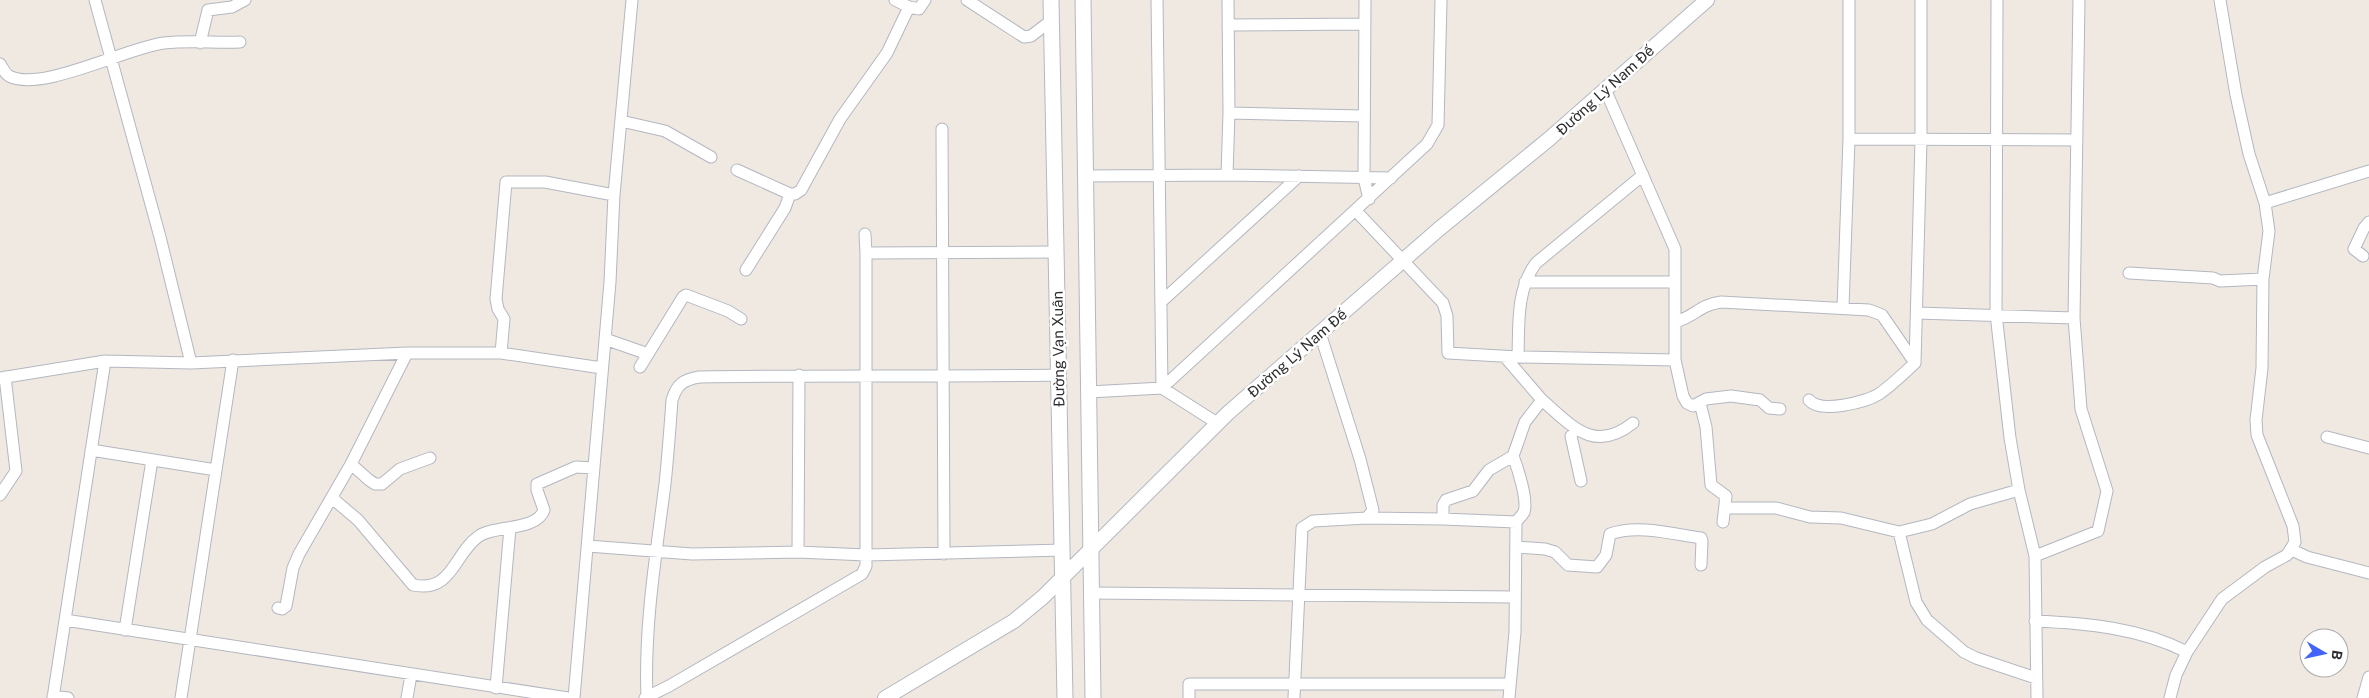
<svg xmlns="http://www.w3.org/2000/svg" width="2369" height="698" viewBox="0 0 2369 698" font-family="'Public Sans',sans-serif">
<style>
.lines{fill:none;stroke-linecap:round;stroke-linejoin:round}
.minor-casing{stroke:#b4b7c1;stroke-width:13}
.tertiary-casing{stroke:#b4b7c1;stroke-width:16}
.secondary-casing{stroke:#b4b7c1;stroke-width:17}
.minor{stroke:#fff;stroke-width:11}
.tertiary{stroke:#fff;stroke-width:14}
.secondary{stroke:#fff;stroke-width:15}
.labels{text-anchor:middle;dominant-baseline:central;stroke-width:5;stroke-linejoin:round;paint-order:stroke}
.street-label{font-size:15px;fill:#2e2e2e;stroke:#fff}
</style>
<rect width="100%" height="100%" fill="#efe9e1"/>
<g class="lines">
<defs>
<path id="minor" d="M 95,0 L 160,237 L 191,363
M 967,0 L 1024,37 L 1031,36 L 1052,20
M 1157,0 L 1162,388 L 1217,423
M 1365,0 L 1364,178 L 1369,199
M 1997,0 L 1996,314 L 2010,438 L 2019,490 L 2035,556 L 2037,698
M 909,7 L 919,9 L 925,0
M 1228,25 L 1364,24
M 200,43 L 208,10 L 232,7 L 245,0
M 0,64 C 3,68 4,73 9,76 C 41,93 128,47 164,43 C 189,40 215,43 240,42
M 1605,89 L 1675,249 L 1675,360 L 1683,396 L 1687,403 L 1693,406 L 1706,399 L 1731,396 L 1760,400 L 1769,408 L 1780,409
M 1229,113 L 1363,116
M 621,121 L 665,131 L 711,157
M 942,129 L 944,554
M 1849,139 L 2077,140
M 737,170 L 790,194 L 795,194 L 801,190 L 840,119 L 887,53 L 909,7 L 895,0
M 1227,175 L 1229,113 L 1228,0
M 1085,176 L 1227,175 L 1391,178
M 2265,203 L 2369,171
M 1356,211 L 1443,303 L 1447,316 L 1448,353 L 1518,357 C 1519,325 1516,290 1536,263 L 1643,175
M 866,253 L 1056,252
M 2363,256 L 2354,249 L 2364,228 L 2369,222
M 746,270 L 785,208 L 790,194
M 2129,273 L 2213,278 L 2220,281 L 2263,279
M 1525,282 L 1675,282
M 1161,302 L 1299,176
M 1843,308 L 1849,139 L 1849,0
M 1917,313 L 2074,318
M 1675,322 C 1696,316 1699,305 1721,302 L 1869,310 L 1882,315 L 1915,363
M 605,339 L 648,354
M 501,353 L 504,319 L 498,309 L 496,299 L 506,182 L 545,182 L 614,195
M 1505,357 L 1542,400 L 1525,422 L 1513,456 L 1489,470 L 1473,491 L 1446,500 L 1443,505 L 1443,519 L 1516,522 L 1515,632 L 1509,698
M 1518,357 L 1675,360
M 640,367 L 683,297 L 686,295 L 728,311 L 741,319
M 0,378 L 105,361 L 191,363 L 407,353 L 501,353 L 602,368
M 1089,392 L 1162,388 L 1427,144 L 1438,125 L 1441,0
M 1542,400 C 1572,426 1594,454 1633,423
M 1809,400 C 1820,414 1866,402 1879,394 C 1892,385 1904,373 1915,363 L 1921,140 L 1921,0
M 1700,403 L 1706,427 L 1711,485 L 1726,496 L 1723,522
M 1571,436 L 1581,481
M 2327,437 L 2369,448
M 91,450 L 216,470
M 1513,456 C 1518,469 1528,500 1524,512 C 1522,516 1518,519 1516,522
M 351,464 L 369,480 L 375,484 L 382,484 L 400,469 L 430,458
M 0,495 L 16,471 L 5,377
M 332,498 L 358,520 L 413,585 C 453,593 454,553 479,536 C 495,525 537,531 544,510 L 537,490 L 537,484 L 576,467 L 594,468
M 1725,508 L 1776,508 L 1810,517 L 1841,518 L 1899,532 L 1932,524 L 1970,504 L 2019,490
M 1367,518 L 1443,519
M 1899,532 L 1916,602 L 1927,620 L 1964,652 L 1976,658 L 2036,678
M 588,546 L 692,554 L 798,552 L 866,555 L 1063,550
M 1516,547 L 1545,549 L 1555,552 L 1568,565 L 1597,567 L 1606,555 L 1610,534 C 1637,524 1673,534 1701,538 L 1702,541 L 1701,565
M 2292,550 L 2307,557 L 2369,573
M 798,552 L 799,375
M 2035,556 L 2098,531 L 2107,491 L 2081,409 L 2074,318 L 2079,0
M 1092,593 L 1515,597
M 278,608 L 282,609 L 286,606 L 293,568 L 299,554 L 351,464 L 407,353
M 65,620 L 568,698
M 2035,621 C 2086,623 2140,628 2187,652
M 125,630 L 152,460
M 496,688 L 510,528
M 53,696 L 68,698
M 53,698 L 105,361
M 181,698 L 233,360
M 407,698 L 411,675
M 574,698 L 610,282 L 614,195 L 632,0
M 645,698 L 669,686 L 862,574 L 866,566 L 866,253 L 865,234
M 647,698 C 644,626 656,555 665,484 C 668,456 670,428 672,400 C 677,384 683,380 699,377 C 819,375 939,377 1059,375
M 1189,698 L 1189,684 L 1509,684
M 1294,698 L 1302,528 L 1313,521 L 1367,518 L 1373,510 L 1360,459 L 1320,333
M 2170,698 L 2176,675 L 2187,652 L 2222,599 L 2265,567 L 2287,555 L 2295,542 L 2293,526 L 2257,435 L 2256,420 L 2262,368 L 2263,279 L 2269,231 L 2265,203 L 2249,154 L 2236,95 L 2220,0
M 2363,698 L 2369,677"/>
<path id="tertiary" d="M 885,698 L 1014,621 L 1043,597 L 1228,413 L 1439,229 L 1549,139 L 1707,0"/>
<path id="secondary" d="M 1051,0 L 1065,698
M 1083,0 L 1093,698"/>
</defs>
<use href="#minor" class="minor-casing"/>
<use href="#tertiary" class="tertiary-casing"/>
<use href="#secondary" class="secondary-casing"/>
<use href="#minor" class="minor"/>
<use href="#tertiary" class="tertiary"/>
<use href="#secondary" class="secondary"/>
</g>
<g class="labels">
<g class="street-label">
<text transform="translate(1605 90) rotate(-42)">Đường Lý Nam Đế</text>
<text transform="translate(1058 349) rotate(-91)">Đường Vạn Xuân</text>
<text transform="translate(1297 353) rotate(-41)">Đường Lý Nam Đế</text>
</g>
</g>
<g transform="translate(2324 653) rotate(99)"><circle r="24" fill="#ffffff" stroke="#ababab"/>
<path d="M0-4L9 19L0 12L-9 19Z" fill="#4264fb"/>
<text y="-8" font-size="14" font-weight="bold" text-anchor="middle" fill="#2e2e2e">B</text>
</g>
</svg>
